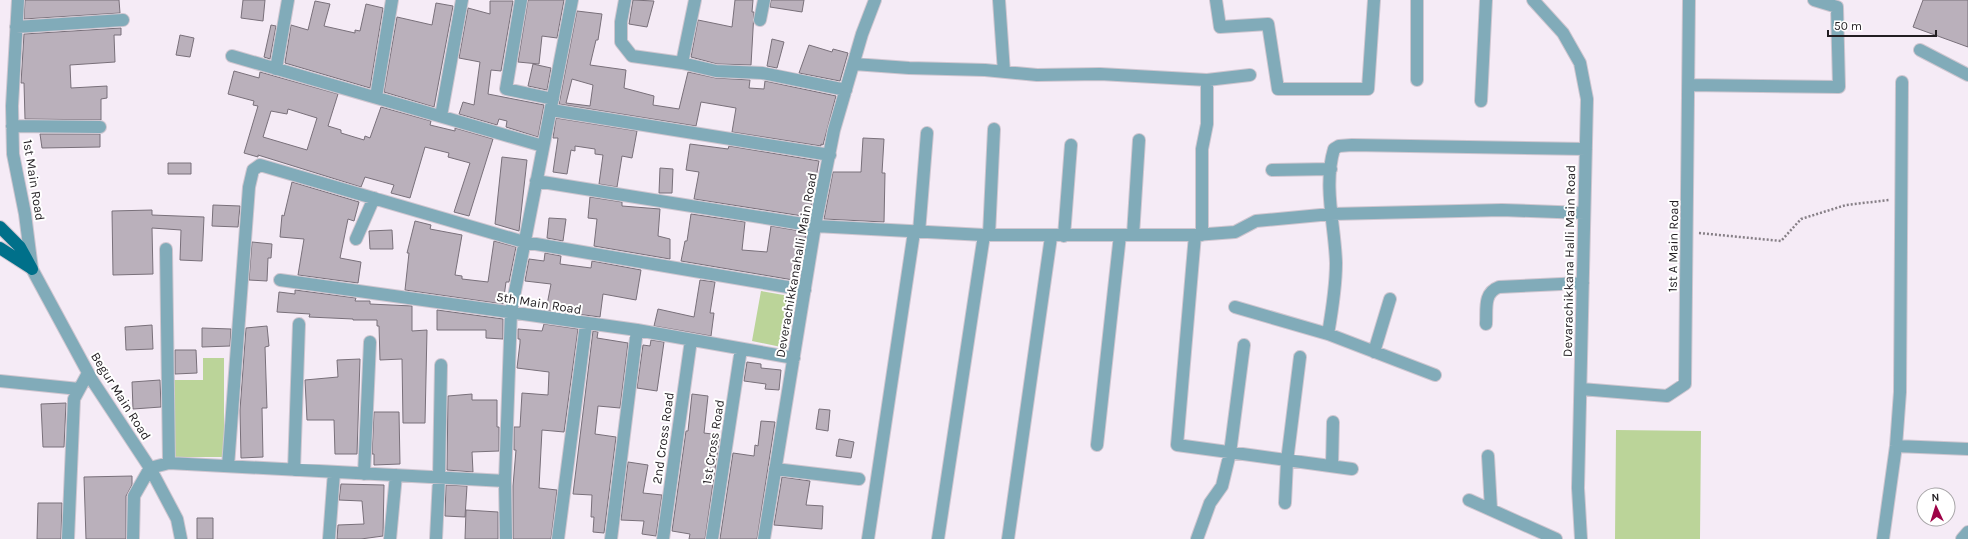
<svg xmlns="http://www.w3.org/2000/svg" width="1968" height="539" viewBox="0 0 1968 539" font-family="Karla,sans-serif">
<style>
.green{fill:#bbd499}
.building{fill:#bab0bb;stroke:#79707a;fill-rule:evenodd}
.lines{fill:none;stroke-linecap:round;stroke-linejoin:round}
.minor-casing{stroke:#cfc6d0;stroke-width:14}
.major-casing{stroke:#cfc6d0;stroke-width:14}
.path{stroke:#867f86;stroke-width:2.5;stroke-dasharray:2 2;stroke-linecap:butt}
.minor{stroke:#81abb9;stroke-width:12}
.major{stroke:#00708a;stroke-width:12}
.labels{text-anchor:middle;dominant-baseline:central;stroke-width:4;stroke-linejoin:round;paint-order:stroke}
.street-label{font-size:13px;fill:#221e22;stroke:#fff}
</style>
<rect width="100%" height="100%" fill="#f5ebf6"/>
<path class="green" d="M 761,291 L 795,297 L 786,348 L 752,341 Z
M 203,358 L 224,358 L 224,457 L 170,457 L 170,380 L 203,380 Z
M 1616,430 L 1701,431 L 1700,539 L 1615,539 Z"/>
<path class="building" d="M 25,0 L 119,0 L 120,13 L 24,19 Z
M 243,0 L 265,0 L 263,21 L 241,18 Z
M 528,0 L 564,0 L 557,38 L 542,36 L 539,64 L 518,62 Z
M 633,0 L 654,1 L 647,27 L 629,24 Z
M 735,0 L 753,0 L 752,12 L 754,12 L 751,65 L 717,64 L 691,57 L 698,20 L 732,27 Z
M 771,0 L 804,0 L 802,12 L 770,7 Z
M 1923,0 L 1968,0 L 1968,47 L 1913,27 Z
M 315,1 L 330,4 L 324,26 L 355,33 L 355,30 L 360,31 L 366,4 L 383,8 L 370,88 L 285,63 L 291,25 L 308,30 Z
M 490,1 L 513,1 L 501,71 L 491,70 L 488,94 L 544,105 L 538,137 L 506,127 L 507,121 L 499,119 L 497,125 L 459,114 L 463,102 L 474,105 L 480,62 L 459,58 L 468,8 L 490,14 Z
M 436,3 L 453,6 L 434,107 L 384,92 L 397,17 L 432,25 Z
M 577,11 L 602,14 L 598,40 L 596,40 L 590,65 L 626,70 L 624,88 L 654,96 L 653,105 L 679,109 L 688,72 L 716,78 L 750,80 L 749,88 L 764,89 L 765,81 L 836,96 L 823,145 L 821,144 L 821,146 L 732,132 L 736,108 L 701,102 L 696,126 L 559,104 ZM 572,79 L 593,85 L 590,106 L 566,103 Z
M 271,25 L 276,26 L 270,59 L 264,57 Z
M 121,28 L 121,35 L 114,35 L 115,62 L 70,65 L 71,88 L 107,86 L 107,98 L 101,99 L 101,120 L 25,119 L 24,83 L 21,83 L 24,34 Z
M 180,35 L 194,38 L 190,57 L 176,55 Z
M 772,39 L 784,42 L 777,68 L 767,66 Z
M 809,45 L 832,52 L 833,49 L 848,53 L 840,81 L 799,73 Z
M 533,64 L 551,68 L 547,90 L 528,86 Z
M 234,71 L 259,78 L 260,72 L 338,94 L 328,126 L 341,130 L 341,133 L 364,140 L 365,136 L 370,138 L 381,107 L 431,121 L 430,125 L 455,131 L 455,128 L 493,139 L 469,216 L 454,212 L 470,163 L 448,157 L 449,153 L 425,147 L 410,198 L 391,193 L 394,185 L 365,177 L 361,187 L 258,155 L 258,157 L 244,153 L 258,106 L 253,105 L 254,101 L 228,94 ZM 288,109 L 317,118 L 307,150 L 263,137 L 271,111 L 287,114 Z
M 556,118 L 637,131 L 632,158 L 622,156 L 617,187 L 599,184 L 603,155 L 595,154 L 595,149 L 575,146 L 575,151 L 571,150 L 567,174 L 553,172 L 558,138 L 553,138 Z
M 40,134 L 100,134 L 100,147 L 42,148 Z
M 863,138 L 884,139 L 882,173 L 885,173 L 884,222 L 824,219 L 833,172 L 861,172 Z
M 690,144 L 728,149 L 729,146 L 819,161 L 809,217 L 694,199 L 699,172 L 686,170 Z
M 502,157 L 527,160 L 519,231 L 495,224 Z
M 168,163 L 191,163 L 191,174 L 168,174 Z
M 660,168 L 673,169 L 672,193 L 659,193 Z
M 292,182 L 359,202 L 354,221 L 348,219 L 340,258 L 361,262 L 358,283 L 298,275 L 304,239 L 280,237 L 282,215 L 284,216 Z
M 590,197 L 622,202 L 622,206 L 660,209 L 658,236 L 670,239 L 670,259 L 594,246 L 597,219 L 588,218 Z
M 213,205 L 240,206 L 238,227 L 212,226 Z
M 152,210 L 152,215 L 204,217 L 202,261 L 180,260 L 181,230 L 152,228 L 153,274 L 113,275 L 112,211 Z
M 691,214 L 745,222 L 742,250 L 767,252 L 771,226 L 806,232 L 799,281 L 681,261 L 685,241 L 687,241 Z
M 549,218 L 566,219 L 563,241 L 547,238 Z
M 415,221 L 431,225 L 430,229 L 462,235 L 455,275 L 462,276 L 462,279 L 488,282 L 494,241 L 516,247 L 509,282 L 506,282 L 503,304 L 405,290 L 409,253 L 407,253 Z
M 392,230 L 393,249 L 370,249 L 369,231 Z
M 252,242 L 272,244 L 271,258 L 268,258 L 267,281 L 249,280 Z
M 545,253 L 561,256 L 560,264 L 591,268 L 592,261 L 641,270 L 636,300 L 603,294 L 600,317 L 546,310 L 551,284 L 525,281 L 529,259 L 544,261 Z
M 700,280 L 715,282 L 710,313 L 714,313 L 711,336 L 654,326 L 658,309 L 694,317 Z
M 295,290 L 356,298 L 355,301 L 370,301 L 370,304 L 412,306 L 412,331 L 427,330 L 425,423 L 403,423 L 402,359 L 380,360 L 379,326 L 377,326 L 377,320 L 353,320 L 353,319 L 309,317 L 310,314 L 277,312 L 279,292 L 295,294 Z
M 437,310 L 503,319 L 503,339 L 486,338 L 486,330 L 437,330 Z
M 544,324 L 578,329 L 564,432 L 542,430 L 539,488 L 557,490 L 551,539 L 513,539 L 513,486 L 516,450 L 514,450 L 514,427 L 520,427 L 522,393 L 548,395 L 549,372 L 517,368 L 520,343 L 520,339 L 518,339 L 518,329 L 542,331 Z
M 152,325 L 153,349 L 126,350 L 125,327 Z
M 267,326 L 269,346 L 265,347 L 267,408 L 262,408 L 263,457 L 241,458 L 240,410 L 246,328 Z
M 202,328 L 231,329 L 230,346 L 202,347 Z
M 593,331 L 598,332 L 597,338 L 628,343 L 620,408 L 598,406 L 595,434 L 616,437 L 604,533 L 593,532 L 594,517 L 591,517 L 592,495 L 573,494 Z
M 651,340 L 664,342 L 657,391 L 637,388 L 643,345 L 650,346 Z
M 175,350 L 196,350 L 197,373 L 175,374 Z
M 360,359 L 357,454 L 335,454 L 334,420 L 307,420 L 305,380 L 338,377 L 337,360 Z
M 747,362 L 761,364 L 761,368 L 781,370 L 779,390 L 765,389 L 766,384 L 744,381 Z
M 160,380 L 161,407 L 133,409 L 132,382 Z
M 472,394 L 472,400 L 497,400 L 497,427 L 499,427 L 499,451 L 472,452 L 473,472 L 447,470 L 448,396 Z
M 692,394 L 708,396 L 704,433 L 720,435 L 705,539 L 689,539 L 690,534 L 672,531 L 686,431 L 688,431 Z
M 66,403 L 64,447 L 43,447 L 41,404 Z
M 819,409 L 830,410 L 828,431 L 816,429 Z
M 374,412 L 399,412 L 400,464 L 374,465 L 374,454 L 372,454 Z
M 761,421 L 775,422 L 757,539 L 720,539 L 733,453 L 754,456 L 755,445 L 758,446 Z
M 839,439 L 854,442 L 851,458 L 836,456 Z
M 628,462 L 648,465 L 643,493 L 662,495 L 656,536 L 642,534 L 644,521 L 621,520 Z
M 132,476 L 132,485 L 126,496 L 126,539 L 86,539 L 84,477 Z
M 782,477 L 810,481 L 806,505 L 823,506 L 822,529 L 774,525 Z
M 341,484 L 384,485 L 383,536 L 361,539 L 337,539 L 338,525 L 364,524 L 362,501 L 339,500 Z
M 446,485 L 467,486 L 465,517 L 445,516 Z
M 38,503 L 62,503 L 61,539 L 37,539 Z
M 466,510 L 498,512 L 498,539 L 465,539 Z
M 197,518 L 213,518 L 213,539 L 197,539 Z"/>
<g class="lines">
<defs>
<path id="minor" d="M 18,0 L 12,106 L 13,154 L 25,214 L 32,269 L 92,380 L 150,468 L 177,519 L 181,539
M 521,0 L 506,89 L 553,99
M 625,0 L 621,22 L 621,42 L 632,56 L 682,63 L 716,71 L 762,73 L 846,90
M 999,0 L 1004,72
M 1216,0 L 1220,27 L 1268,24 L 1278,89 L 1368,89 L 1374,0
M 1533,0 L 1563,33 L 1580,63 L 1587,99 L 1578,488 L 1581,539
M 760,20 L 764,0
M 16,27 L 123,20
M 1920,50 L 1968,75
M 232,56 L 543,146
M 682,63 L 695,0
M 854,64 L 909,68 L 985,70 L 1037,75 L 1100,74 L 1207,80 L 1207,124 L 1202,149 L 1202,235
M 276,69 L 288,0
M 1207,80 L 1250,75
M 1417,80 L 1417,0
M 1688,85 L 1839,87 L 1837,7 L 1814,0
M 376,97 L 392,0
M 1481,101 L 1486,0
M 551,110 L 830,155
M 441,116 L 462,0
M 12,126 L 100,127
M 1272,170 L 1331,169
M 536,181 L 815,226 L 984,235 L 1195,235 L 1235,232 L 1256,221 L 1331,214 L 1502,210 L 1584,213
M 919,232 L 927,133
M 989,235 L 994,129
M 1133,235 L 1139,140
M 1195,235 L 1177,445 L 1352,469
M 1064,236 L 1071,145
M 356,239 L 374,198
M 166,249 L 169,463
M 280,280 L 637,330 L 794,358
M 1235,307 L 1328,334 L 1435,375
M 1486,324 C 1487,309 1483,293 1499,287 L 1583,283
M 1328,334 C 1332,311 1336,286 1336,263 C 1335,226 1323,186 1334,149 L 1339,146 L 1352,145 L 1586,149
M 1374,352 L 1390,299
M 0,381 L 79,389
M 1581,389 L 1667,396 L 1685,384 L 1689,0
M 1097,445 L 1120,235
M 1896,446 L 1968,449
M 1488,456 L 1491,509
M 228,466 L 249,187 L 253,170 L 260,165 L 524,242 L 805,290
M 1332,466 L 1333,422
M 775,469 L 859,479
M 294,470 L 299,324
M 364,474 L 370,342
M 1469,500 L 1556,539
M 1285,503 L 1287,461 L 1300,357
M 68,539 L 74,399 L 88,373
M 133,539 L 134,496 L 150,468 L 169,463 L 505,481
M 329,539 L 334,472
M 390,539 L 396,475
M 436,539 L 439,478 L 441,365
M 506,539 L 505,481 L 511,312 L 572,0
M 558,539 L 586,324
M 611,539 L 637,330
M 663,539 L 691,340
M 712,539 L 741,349
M 764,539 L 815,226 L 834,130 L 862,34 L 875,0
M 868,539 L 914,232
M 938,539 L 984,235
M 1008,539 L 1051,237
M 1197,539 L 1210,503 L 1222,486 L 1230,453 L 1244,345
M 1883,539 L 1896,446 L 1900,392 L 1902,82
M 1962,539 L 1968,532"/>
<path id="major" d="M 0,227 L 20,247 L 32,269
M 0,248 L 31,268"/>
</defs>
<use href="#minor" class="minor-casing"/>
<use href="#major" class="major-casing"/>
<path class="path" d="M 1699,233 L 1781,241 L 1801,219 L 1846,205 L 1889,200"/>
<use href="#minor" class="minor"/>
<use href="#major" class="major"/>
</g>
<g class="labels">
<g class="street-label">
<text transform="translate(34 180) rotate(81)">1st Main Road</text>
<text transform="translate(1673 246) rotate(-89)">1st A Main Road</text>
<text transform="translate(1569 261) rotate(-89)">Devarachikkana Halli Main Road</text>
<text transform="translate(796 265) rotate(-80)">Deverachikkanahalli Main Road</text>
<text transform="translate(539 303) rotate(9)">5th Main Road</text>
<text transform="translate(121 396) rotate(58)">Begur Main Road</text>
<text transform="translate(663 438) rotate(-82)">2nd Cross Road</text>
<text transform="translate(713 442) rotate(-81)">1st Cross Road</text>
</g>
</g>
<g transform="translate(1936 507) rotate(356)"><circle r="19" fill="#ffffff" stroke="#a7a5a7"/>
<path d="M0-3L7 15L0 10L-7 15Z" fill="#9e0247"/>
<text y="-6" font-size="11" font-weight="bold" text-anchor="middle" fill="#221e22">N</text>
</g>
<path d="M1828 30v6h108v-6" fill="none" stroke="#221e22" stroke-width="2"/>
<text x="1834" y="30" font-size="12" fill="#221e22" stroke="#ffffff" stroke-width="3" paint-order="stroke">50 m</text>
</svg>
